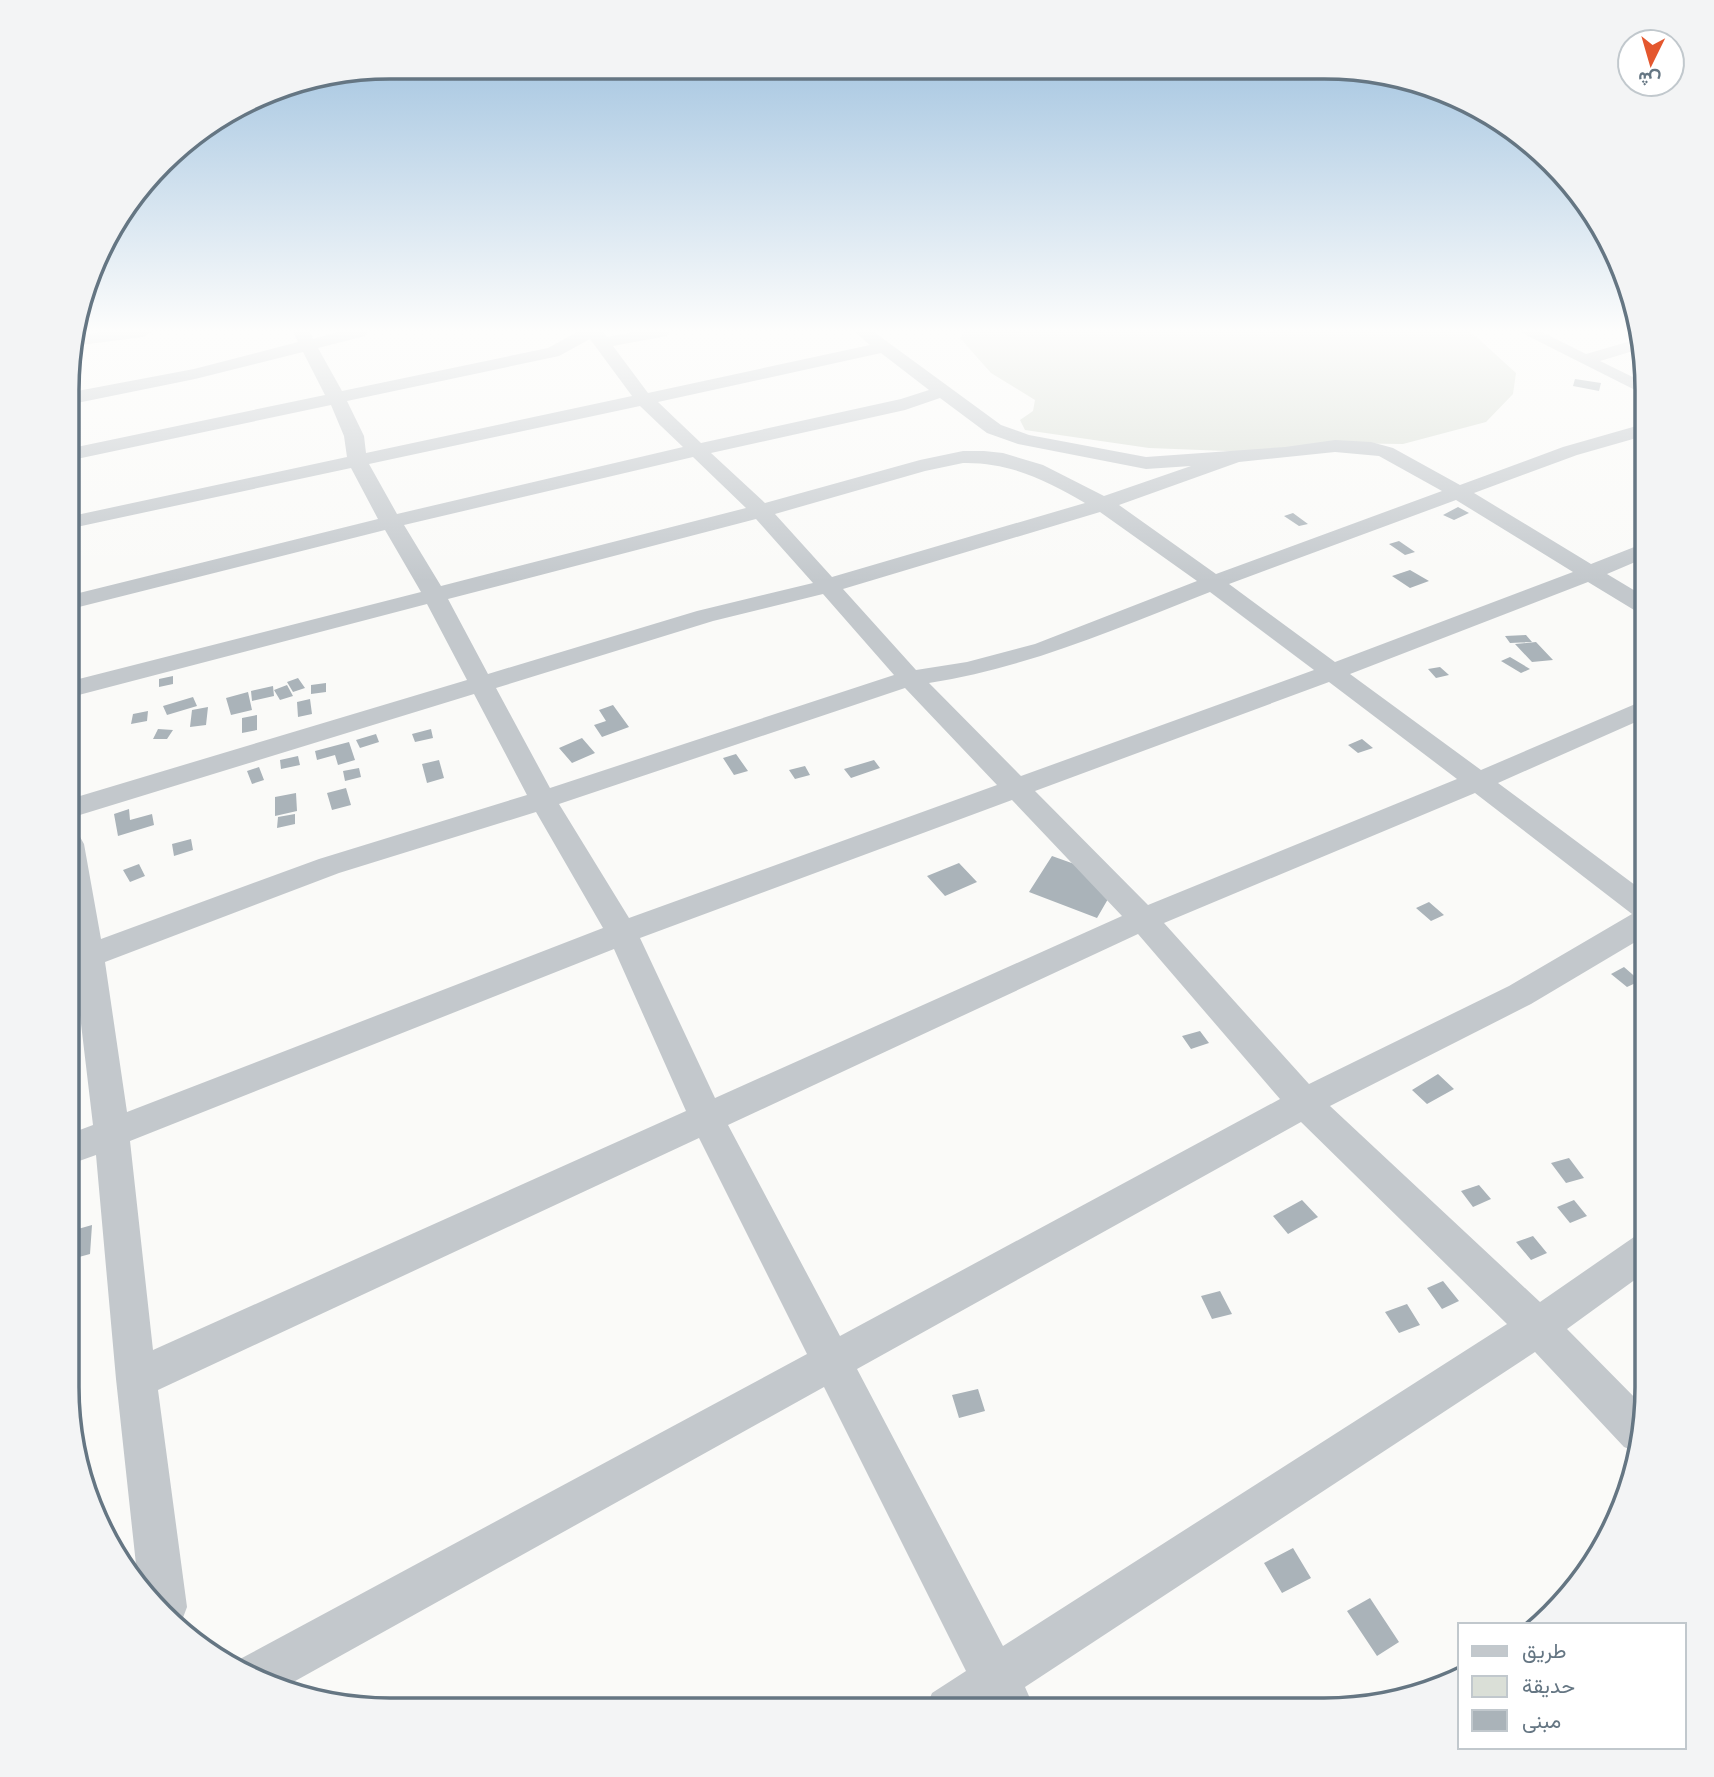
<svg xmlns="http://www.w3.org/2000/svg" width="1714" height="1777" viewBox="0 0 1714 1777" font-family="'Public Sans',Vazirmatn,sans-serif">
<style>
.green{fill:#dadfd7}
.building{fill:#aab3b9}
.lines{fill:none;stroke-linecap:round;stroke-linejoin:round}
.street{fill:#c3c8cc;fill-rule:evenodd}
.rim{fill:none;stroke:#657683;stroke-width:3.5}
</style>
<rect width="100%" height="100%" fill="#fafaf8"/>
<path class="green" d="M 964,332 L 1471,332 L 1516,373 L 1513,394 L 1486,422 L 1403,444 L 1322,443 L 1306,454 L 1149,448 L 1025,430 L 1020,420 L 1033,411 L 1035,400 L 991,373 L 960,338 Z"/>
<path class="building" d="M 1575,379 L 1601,383 L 1599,391 L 1573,386 Z
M 1458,507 L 1469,513 L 1454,520 L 1443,515 Z
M 1293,513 L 1308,524 L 1299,526 L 1284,516 Z
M 1399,541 L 1415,552 L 1405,555 L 1389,544 Z
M 1410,570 L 1429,581 L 1410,588 L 1392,576 Z
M 1526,635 L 1532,642 L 1510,643 L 1505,636 Z
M 1536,642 L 1553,660 L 1532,662 L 1515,644 Z
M 1510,657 L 1530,669 L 1521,673 L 1501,661 Z
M 1440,667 L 1449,675 L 1436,678 L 1428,669 Z
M 173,676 L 173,684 L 159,687 L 159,679 Z
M 298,678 L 305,688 L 293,692 L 287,682 Z
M 326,683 L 326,692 L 311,694 L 311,685 Z
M 287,685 L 293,696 L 280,700 L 274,690 Z
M 273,686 L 274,696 L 252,701 L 251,691 Z
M 248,692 L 252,710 L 231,715 L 226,698 Z
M 193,697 L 197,706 L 167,715 L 163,706 Z
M 310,699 L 312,714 L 298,717 L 297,702 Z
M 613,705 L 629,727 L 602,737 L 594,725 L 606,721 L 599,710 Z
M 208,707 L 206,725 L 190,727 L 192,710 Z
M 148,711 L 147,721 L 131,724 L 133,714 Z
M 257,715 L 257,730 L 242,733 L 242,718 Z
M 158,729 L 173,730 L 167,739 L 153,739 Z
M 431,729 L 433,738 L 415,742 L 412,734 Z
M 376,734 L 379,742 L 360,748 L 356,740 Z
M 582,738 L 595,753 L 572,763 L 559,748 Z
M 1362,739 L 1373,748 L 1358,753 L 1348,745 Z
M 349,742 L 355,760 L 338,765 L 335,755 L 317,760 L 315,751 Z
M 736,754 L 748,771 L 734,775 L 723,758 Z
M 298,756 L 300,765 L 281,769 L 280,760 Z
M 439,760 L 444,778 L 427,783 L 422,764 Z
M 874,760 L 880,768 L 851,778 L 844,769 Z
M 805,766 L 810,775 L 795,779 L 789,770 Z
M 259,767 L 264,780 L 252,784 L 247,771 Z
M 359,768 L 361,777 L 345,781 L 343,771 Z
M 346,788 L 351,805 L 332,810 L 327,793 Z
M 296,793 L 297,811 L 275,816 L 275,797 Z
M 129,809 L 130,820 L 152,814 L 154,825 L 118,836 L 114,814 Z
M 295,814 L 295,824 L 277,828 L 278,817 Z
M 191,839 L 193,850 L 174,856 L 172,844 Z
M 1052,856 L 1119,880 L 1097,918 L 1029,892 Z
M 959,863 L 977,882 L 945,896 L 927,876 Z
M 139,864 L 145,876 L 130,882 L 123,870 Z
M 1429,902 L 1444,915 L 1431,921 L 1416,908 Z
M 1624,967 L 1640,981 L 1627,987 L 1611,974 Z
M 1200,1031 L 1209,1043 L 1191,1049 L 1182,1036 Z
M 1438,1074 L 1454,1089 L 1427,1104 L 1412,1090 Z
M 1569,1158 L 1584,1178 L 1566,1183 L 1551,1163 Z
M 1479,1185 L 1491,1199 L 1473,1207 L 1461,1191 Z
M 1302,1200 L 1318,1217 L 1288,1234 L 1273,1216 Z
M 1574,1200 L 1587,1216 L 1570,1223 L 1557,1207 Z
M 92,1225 L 90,1254 L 68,1260 L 71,1231 Z
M 1533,1236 L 1547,1253 L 1531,1260 L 1516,1242 Z
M 1443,1281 L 1459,1301 L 1442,1309 L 1427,1288 Z
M 1220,1291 L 1232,1314 L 1212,1319 L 1201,1296 Z
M 1407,1304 L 1420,1325 L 1399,1333 L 1385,1312 Z
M 978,1389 L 985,1411 L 959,1418 L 952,1395 Z
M 1293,1548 L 1311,1578 L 1282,1593 L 1264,1563 Z
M 1370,1598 L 1399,1642 L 1377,1656 L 1347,1611 Z"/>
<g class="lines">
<path class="street" d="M 101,332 L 151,332 L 143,337 L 73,346 L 73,336 Z
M 293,332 L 310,332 L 313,339 L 338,332 L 367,332 L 365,336 L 318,348 L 342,391 L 548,348 L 577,332 L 603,332 L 607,337 L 632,332 L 669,332 L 667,336 L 613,346 L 648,393 L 870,345 L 855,332 L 874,332 L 1001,425 L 1029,435 L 1146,457 L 1285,447 L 1335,440 L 1371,442 L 1393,448 L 1460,485 L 1563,447 L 1647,423 L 1647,435 L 1577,455 L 1474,493 L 1591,564 L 1647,542 L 1647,557 L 1607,574 L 1647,598 L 1647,615 L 1639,613 L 1588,582 L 1350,674 L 1481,770 L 1647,699 L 1647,717 L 1498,783 L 1647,894 L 1647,935 L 1531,1004 L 1330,1106 L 1540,1302 L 1634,1237 L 1647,1232 L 1647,1271 L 1567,1329 L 1646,1409 L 1634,1451 L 1624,1447 L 1535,1352 L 1025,1687 L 1035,1710 L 925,1710 L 932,1693 L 966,1671 L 824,1387 L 288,1685 L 236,1670 L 240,1659 L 807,1354 L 699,1138 L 158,1390 L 187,1607 L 181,1623 L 138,1583 L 116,1379 L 96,1155 L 68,1165 L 69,1134 L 93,1125 L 75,973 L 69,975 L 69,950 L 72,949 L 70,932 L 70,834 L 80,837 L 84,844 L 101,939 L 319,859 L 527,795 L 474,694 L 70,818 L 70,799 L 467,680 L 427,604 L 71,697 L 71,681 L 421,592 L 385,530 L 71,609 L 71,595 L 378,519 L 351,468 L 72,528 L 72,516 L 347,457 L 344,436 L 331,405 L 72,460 L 72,448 L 325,395 L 303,352 L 195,379 L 72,404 L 72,392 L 194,369 L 298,342 ZM 590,339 L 632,396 L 366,453 L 364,436 L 347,401 L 559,356 ZM 881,353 L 929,390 L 901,399 L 701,443 L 658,402 ZM 940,398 L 987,433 L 1018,444 L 1146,469 L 1191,466 L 1104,496 L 1043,465 L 1003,453 L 984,451 L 963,451 L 920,460 L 765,503 L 711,453 L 905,410 ZM 640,406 L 683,447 L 397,514 L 369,464 ZM 1335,452 L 1379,456 L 1442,491 L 1216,574 L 1119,505 L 1239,462 ZM 693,457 L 746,508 L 441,586 L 404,525 ZM 963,463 C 1009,462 1046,480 1085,503 L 832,577 L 775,514 L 925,471 ZM 1456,500 L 1573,572 L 1335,662 L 1229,584 ZM 1100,512 L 1197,581 L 1035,644 L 967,662 L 916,670 L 843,589 ZM 756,519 L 813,583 L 697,611 L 488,674 L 448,599 ZM 1210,592 L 1314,670 L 1021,776 L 929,683 C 1030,667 1115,629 1210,592 ZM 823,594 L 894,675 L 550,788 L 496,688 L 713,621 ZM 1329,682 L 1457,779 L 1148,905 L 1035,791 ZM 905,688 L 997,785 L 629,918 L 559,804 ZM 1475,793 L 1632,914 L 1509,986 L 1309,1084 L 1164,923 ZM 1012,800 L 1122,916 L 715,1098 L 640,938 ZM 536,812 L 603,928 L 127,1112 L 105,962 L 339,873 ZM 1138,934 L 1280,1099 L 840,1336 L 728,1125 ZM 614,949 L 686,1111 L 153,1350 L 130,1141 ZM 1301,1122 L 1507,1324 L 1003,1646 L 857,1369 Z
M 1520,332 L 1542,332 L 1586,354 L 1641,338 L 1643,348 L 1600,361 L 1647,384 L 1647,396 Z"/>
</g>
<linearGradient id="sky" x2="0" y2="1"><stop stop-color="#96bcdc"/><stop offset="0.57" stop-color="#fdfdfc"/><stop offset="1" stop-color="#fdfdfc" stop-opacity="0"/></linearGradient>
<rect width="1714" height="581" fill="url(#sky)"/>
<path d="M0 0H1714V1777H0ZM390 79H1324A311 311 0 0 1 1635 390V1387A311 311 0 0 1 1324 1698H390A311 311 0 0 1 79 1387V390A311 311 0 0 1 390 79Z" fill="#f3f4f5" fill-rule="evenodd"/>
<path class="rim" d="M390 79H1324A311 311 0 0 1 1635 390V1387A311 311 0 0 1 1324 1698H390A311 311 0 0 1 79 1387V390A311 311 0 0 1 390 79Z"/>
<rect x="1458" y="1623" width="228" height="126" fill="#ffffff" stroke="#c1c8cd" stroke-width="2"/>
<rect x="1472" y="1646" width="35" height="10" fill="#c3c8cc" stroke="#c1c8cd" stroke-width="2"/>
<text x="1522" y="1658" font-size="21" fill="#657683">طريق</text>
<rect x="1472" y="1676" width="35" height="21" fill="#dadfd7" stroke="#c1c8cd" stroke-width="2"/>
<text x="1522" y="1693" font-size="21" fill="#657683">حديقة</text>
<rect x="1472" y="1710" width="35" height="21" fill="#aab3b9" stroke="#c1c8cd" stroke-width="2"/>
<text x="1522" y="1728" font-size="21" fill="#657683">مبنى</text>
<g transform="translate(1651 63) rotate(185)"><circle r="33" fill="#ffffff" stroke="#c1c8cd" stroke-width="2"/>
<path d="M0-5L12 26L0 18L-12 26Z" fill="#e4572e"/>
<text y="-10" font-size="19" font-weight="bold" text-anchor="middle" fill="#657683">ش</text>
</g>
</svg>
